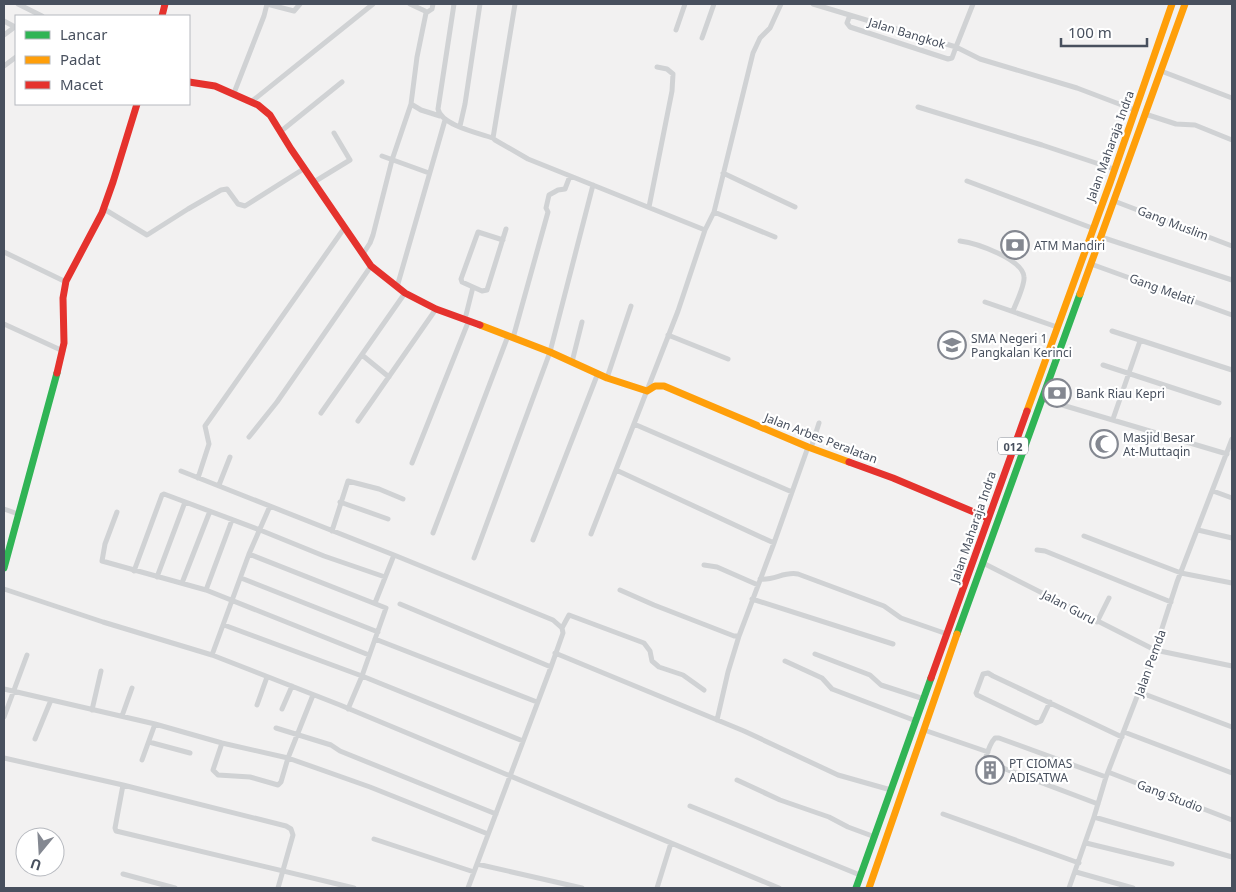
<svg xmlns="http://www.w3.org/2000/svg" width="1236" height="892" viewBox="0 0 1236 892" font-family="'Noto Sans',sans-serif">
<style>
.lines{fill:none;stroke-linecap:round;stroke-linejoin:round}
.street{stroke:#d0d2d4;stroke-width:5}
.fast{stroke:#30b455;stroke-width:7}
.slow{stroke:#ff9f0a;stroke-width:7}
.jam{stroke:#e5322d;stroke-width:7}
.labels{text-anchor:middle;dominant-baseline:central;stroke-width:4.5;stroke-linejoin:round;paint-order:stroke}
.shield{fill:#fff;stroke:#7f848e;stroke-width:1}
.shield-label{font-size:11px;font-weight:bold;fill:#48505e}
.street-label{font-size:12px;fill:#48505e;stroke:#fff}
.poi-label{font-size:12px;fill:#48505e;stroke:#fff;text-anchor:start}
</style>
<rect width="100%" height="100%" fill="#f2f1f1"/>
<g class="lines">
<path class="street" d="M 18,4 L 42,16
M 267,4 L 294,11 L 300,4
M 410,4 L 425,11 L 426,13
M 433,4 L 432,9 L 426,13 L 417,57 L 411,104 L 421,110 L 440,116
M 454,4 L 438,109 C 441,125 478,133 493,138
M 515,4 L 493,138 L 495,140 L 528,159 L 705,230
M 813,4 L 956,47 L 973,4
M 850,15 L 847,23 L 850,27 L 948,59 L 952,58 L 956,47 L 980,59 L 1077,88 L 1135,110
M 4,21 L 15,27
M 676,30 L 685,4
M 4,35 L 16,26
M 702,38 L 714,4
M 4,66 L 16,57
M 1161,71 L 1232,98
M 234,93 L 264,16 L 267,4
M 251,102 L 373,4
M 918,107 L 1042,145 L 1114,169
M 1145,114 L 1176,124 L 1195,125 L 1232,140
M 460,126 L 465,104 L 480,4
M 280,132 L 342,82
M 382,156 L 429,173
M 723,173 L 795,207
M 967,181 L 1092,228
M 314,182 L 350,160 L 334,133
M 1114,201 L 1232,246
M 649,207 L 672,91 L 673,74 L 667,69 L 657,67
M 104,209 L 147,235 L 188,209 L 221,190 L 227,189 L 238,204 L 245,206 L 305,168
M 714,212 L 775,237
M 1101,237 L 1232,280
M 960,241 C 976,243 1023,259 1024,277 C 1025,285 1016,303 1013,311
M 4,252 L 66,282
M 363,254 L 370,243 L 373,235 L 392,160 L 411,104
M 1091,264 L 1232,315
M 397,287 L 445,120
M 473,287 L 482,291 L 487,290 L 506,229
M 985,302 L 1057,327
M 465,319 L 473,287 L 462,282 L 461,279 L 478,232 L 503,240
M 4,324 L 63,351
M 1112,331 L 1232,370
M 668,335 L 728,359
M 513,338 L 548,212 L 546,208 L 549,195 L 558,190 L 565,189 L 570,176
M 362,355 L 389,377
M 572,362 L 582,322
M 1103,365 L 1219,403
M 607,378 L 631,306
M 1042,399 L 1227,454
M 321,413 L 405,293
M 1113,419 L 1140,341
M 358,421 L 436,309
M 634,424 L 792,492
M 249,437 L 277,402 L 371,266
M 811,448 L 819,423
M 412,463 L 469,320
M 616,470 L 774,543
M 181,471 L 394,555 L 375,603
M 198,478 L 209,444 L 205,426 L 345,227
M 219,485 L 230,457
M 1213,491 L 1232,498
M 340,502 L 388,519
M 4,509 L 18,514
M 117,512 L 105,544 L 102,561 L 206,590 L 369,655
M 1198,530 L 1232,538
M 332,531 L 348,481 L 379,489 L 403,499
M 433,533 L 508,336
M 591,534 L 678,311 L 705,230 L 714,212 L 753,53 L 760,38 L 770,28 L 781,4
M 1084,536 L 1181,573 L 1232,583
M 533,540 L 598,373
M 1037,550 L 1045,551 L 1171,602
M 249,554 L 386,608 L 362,676 L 348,709
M 394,555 L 553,620 L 562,628
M 474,558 L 550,352 L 593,185
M 983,563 L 1155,650 L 1232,666
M 704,565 L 717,567 L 758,585
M 134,571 L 162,495 L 164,494 L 260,530 L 324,556 L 385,577
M 157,577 L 185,502
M 241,578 L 378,632
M 760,579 C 774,581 784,571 798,574 L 884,606 L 901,618 L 947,634
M 182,583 L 210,511
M 4,589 L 103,622 L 212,655 L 340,705 L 779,888
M 206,590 L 232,520
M 620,590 L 654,605 L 734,636 L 739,636 L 774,543 L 808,447
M 752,599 L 893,644
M 400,604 L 551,667
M 1097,622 L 1109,598
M 224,625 L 362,676 L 523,741
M 375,639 L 537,702
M 555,653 L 744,731 L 838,775 L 891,790
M 815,654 L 870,675 L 881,685 L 924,699
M 212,655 L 249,554 L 270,506
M 785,661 L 822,678 L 832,689 L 916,721
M 4,689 L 155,724 L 222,743 L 288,758 L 313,695
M 1139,692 L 1232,727
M 1050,702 L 1041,721 L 1036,723 L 977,695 L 976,693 L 983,674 L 988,673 L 993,676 L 1122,737
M 257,705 L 267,677
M 282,709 L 292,686
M 92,710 L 101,671
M 122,716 L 132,688
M 4,717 L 27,655
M 717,720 L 728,672 L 739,636
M 276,728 L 331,745 L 340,751 L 496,814
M 924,730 L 988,752
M 1124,732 L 1232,773
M 35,739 L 51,700
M 149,742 L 190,753
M 222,743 L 213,770 L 218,775 L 250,777 L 278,785 L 281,782 L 288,758 L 370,787 L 488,834
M 4,758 L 123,785 L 286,826 L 291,829 L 293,835 L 278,888
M 142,760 L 155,724
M 1108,772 L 1232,820
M 737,780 L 780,800 L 829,817 L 848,827 L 875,837
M 123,785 L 115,828 L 116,831 L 354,888
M 1098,804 L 987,762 L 985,760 C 987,753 990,743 995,738 L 999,738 L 1106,777
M 690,806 L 860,875
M 943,814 L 1079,863
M 1094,817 L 1232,857
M 374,839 L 474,872
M 1086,843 L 1172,864
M 477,864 L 582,888
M 1076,872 L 1133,888
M 123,874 L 175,888
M 468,888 L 551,667 L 563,633 L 562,628 L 569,615 L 644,643 L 650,651 L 652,661 L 659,667 L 683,675 L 704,690
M 657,888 L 671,843
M 1069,888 L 1094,817 L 1106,777 L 1155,650 L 1177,582 L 1232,439"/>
<path class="fast" d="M 4,568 L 57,373
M 957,634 L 1080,294
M 856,888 L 931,678"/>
<path class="slow" d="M 1080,294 L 1185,4
M 480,325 L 550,352 L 607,378 L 647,391 L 655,386 L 664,386 L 808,447 L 849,462
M 1027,411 L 1110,183 L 1172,4
M 869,888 L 957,634"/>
<path class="jam" d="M 162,16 L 165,4
M 189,82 L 215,86 L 258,105 L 270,115 L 291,149 L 371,266 L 405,293 L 436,309 L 480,325
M 57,373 L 64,343 L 63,298 L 66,281 L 102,213 L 113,182 L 137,104
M 849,462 L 893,478 L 988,518
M 931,678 L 1027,411"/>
</g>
<defs>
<symbol id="bank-ring" viewBox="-11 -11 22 22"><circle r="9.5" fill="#fff" stroke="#848891" stroke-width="1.5"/><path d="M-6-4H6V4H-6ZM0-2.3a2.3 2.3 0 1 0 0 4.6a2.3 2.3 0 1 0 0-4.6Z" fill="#848891"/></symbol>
<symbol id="school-ring" viewBox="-11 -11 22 22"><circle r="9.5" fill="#fff" stroke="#848891" stroke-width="1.5"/><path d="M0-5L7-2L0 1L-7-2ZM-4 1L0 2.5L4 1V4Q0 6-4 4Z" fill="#848891"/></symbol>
<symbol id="mosque-ring" viewBox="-11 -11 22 22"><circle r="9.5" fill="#fff" stroke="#848891" stroke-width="1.5"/><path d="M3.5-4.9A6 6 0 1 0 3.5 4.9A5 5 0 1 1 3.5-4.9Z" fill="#848891"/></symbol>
<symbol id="building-ring" viewBox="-11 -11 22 22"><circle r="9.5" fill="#fff" stroke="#848891" stroke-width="1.5"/><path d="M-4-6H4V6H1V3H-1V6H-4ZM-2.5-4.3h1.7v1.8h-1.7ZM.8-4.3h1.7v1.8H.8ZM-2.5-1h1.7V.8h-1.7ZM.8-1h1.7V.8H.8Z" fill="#848891"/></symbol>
</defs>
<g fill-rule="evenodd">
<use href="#bank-ring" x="999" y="229" width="32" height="32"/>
<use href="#school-ring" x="936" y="329" width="32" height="32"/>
<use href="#bank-ring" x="1041" y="377" width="32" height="32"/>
<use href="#mosque-ring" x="1088" y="428" width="32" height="32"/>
<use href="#building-ring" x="974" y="754" width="32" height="32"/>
</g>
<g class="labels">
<rect class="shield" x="998" y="437.5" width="30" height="17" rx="4"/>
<g class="shield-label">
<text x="1013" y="446">012</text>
</g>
<g class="street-label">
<text transform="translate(907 33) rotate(17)">Jalan Bangkok</text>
<text transform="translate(1110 146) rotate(-70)">Jalan Maharaja Indra</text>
<text transform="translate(1173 223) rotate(21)">Gang Muslim</text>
<text transform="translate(1162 289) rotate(20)">Gang Melati</text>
<text transform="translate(821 438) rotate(21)">Jalan Arbes Peralatan</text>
<text transform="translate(973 527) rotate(-71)">Jalan Maharaja Indra</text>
<text transform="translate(1069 607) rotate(28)">Jalan Guru</text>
<text transform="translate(1150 663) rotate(-70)">Jalan Pemda</text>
<text transform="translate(1170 796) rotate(21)">Gang Studio</text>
</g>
<g class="poi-label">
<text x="1034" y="245">ATM Mandiri</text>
<text x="971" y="338">SMA Negeri 1<tspan x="971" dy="14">Pangkalan Kerinci</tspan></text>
<text x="1076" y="393">Bank Riau Kepri</text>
<text x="1123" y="437">Masjid Besar<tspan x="1123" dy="14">At-Muttaqin</tspan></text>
<text x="1009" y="763">PT CIOMAS<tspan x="1009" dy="14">ADISATWA</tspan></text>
</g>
</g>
<rect width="1236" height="892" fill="none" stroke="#48505e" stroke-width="10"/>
<rect x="15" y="15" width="175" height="90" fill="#ffffff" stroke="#b6b9bf"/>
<rect x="25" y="31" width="25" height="8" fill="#30b455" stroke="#b6b9bf"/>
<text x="60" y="40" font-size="15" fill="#48505e">Lancar</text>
<rect x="25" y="56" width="25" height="8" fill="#ff9f0a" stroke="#b6b9bf"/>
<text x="60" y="65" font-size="15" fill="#48505e">Padat</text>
<rect x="25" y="81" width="25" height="8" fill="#e5322d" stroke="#b6b9bf"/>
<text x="60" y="90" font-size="15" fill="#48505e">Macet</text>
<g transform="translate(40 852) rotate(198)"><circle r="24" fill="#ffffff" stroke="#b6b9bf"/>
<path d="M0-4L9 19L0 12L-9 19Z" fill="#848891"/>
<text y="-8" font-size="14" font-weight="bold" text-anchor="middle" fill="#48505e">U</text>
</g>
<path d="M1061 38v8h86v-8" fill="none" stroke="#48505e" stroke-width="2.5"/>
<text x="1068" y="38" font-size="15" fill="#48505e" stroke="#ffffff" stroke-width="4" paint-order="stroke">100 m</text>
</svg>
